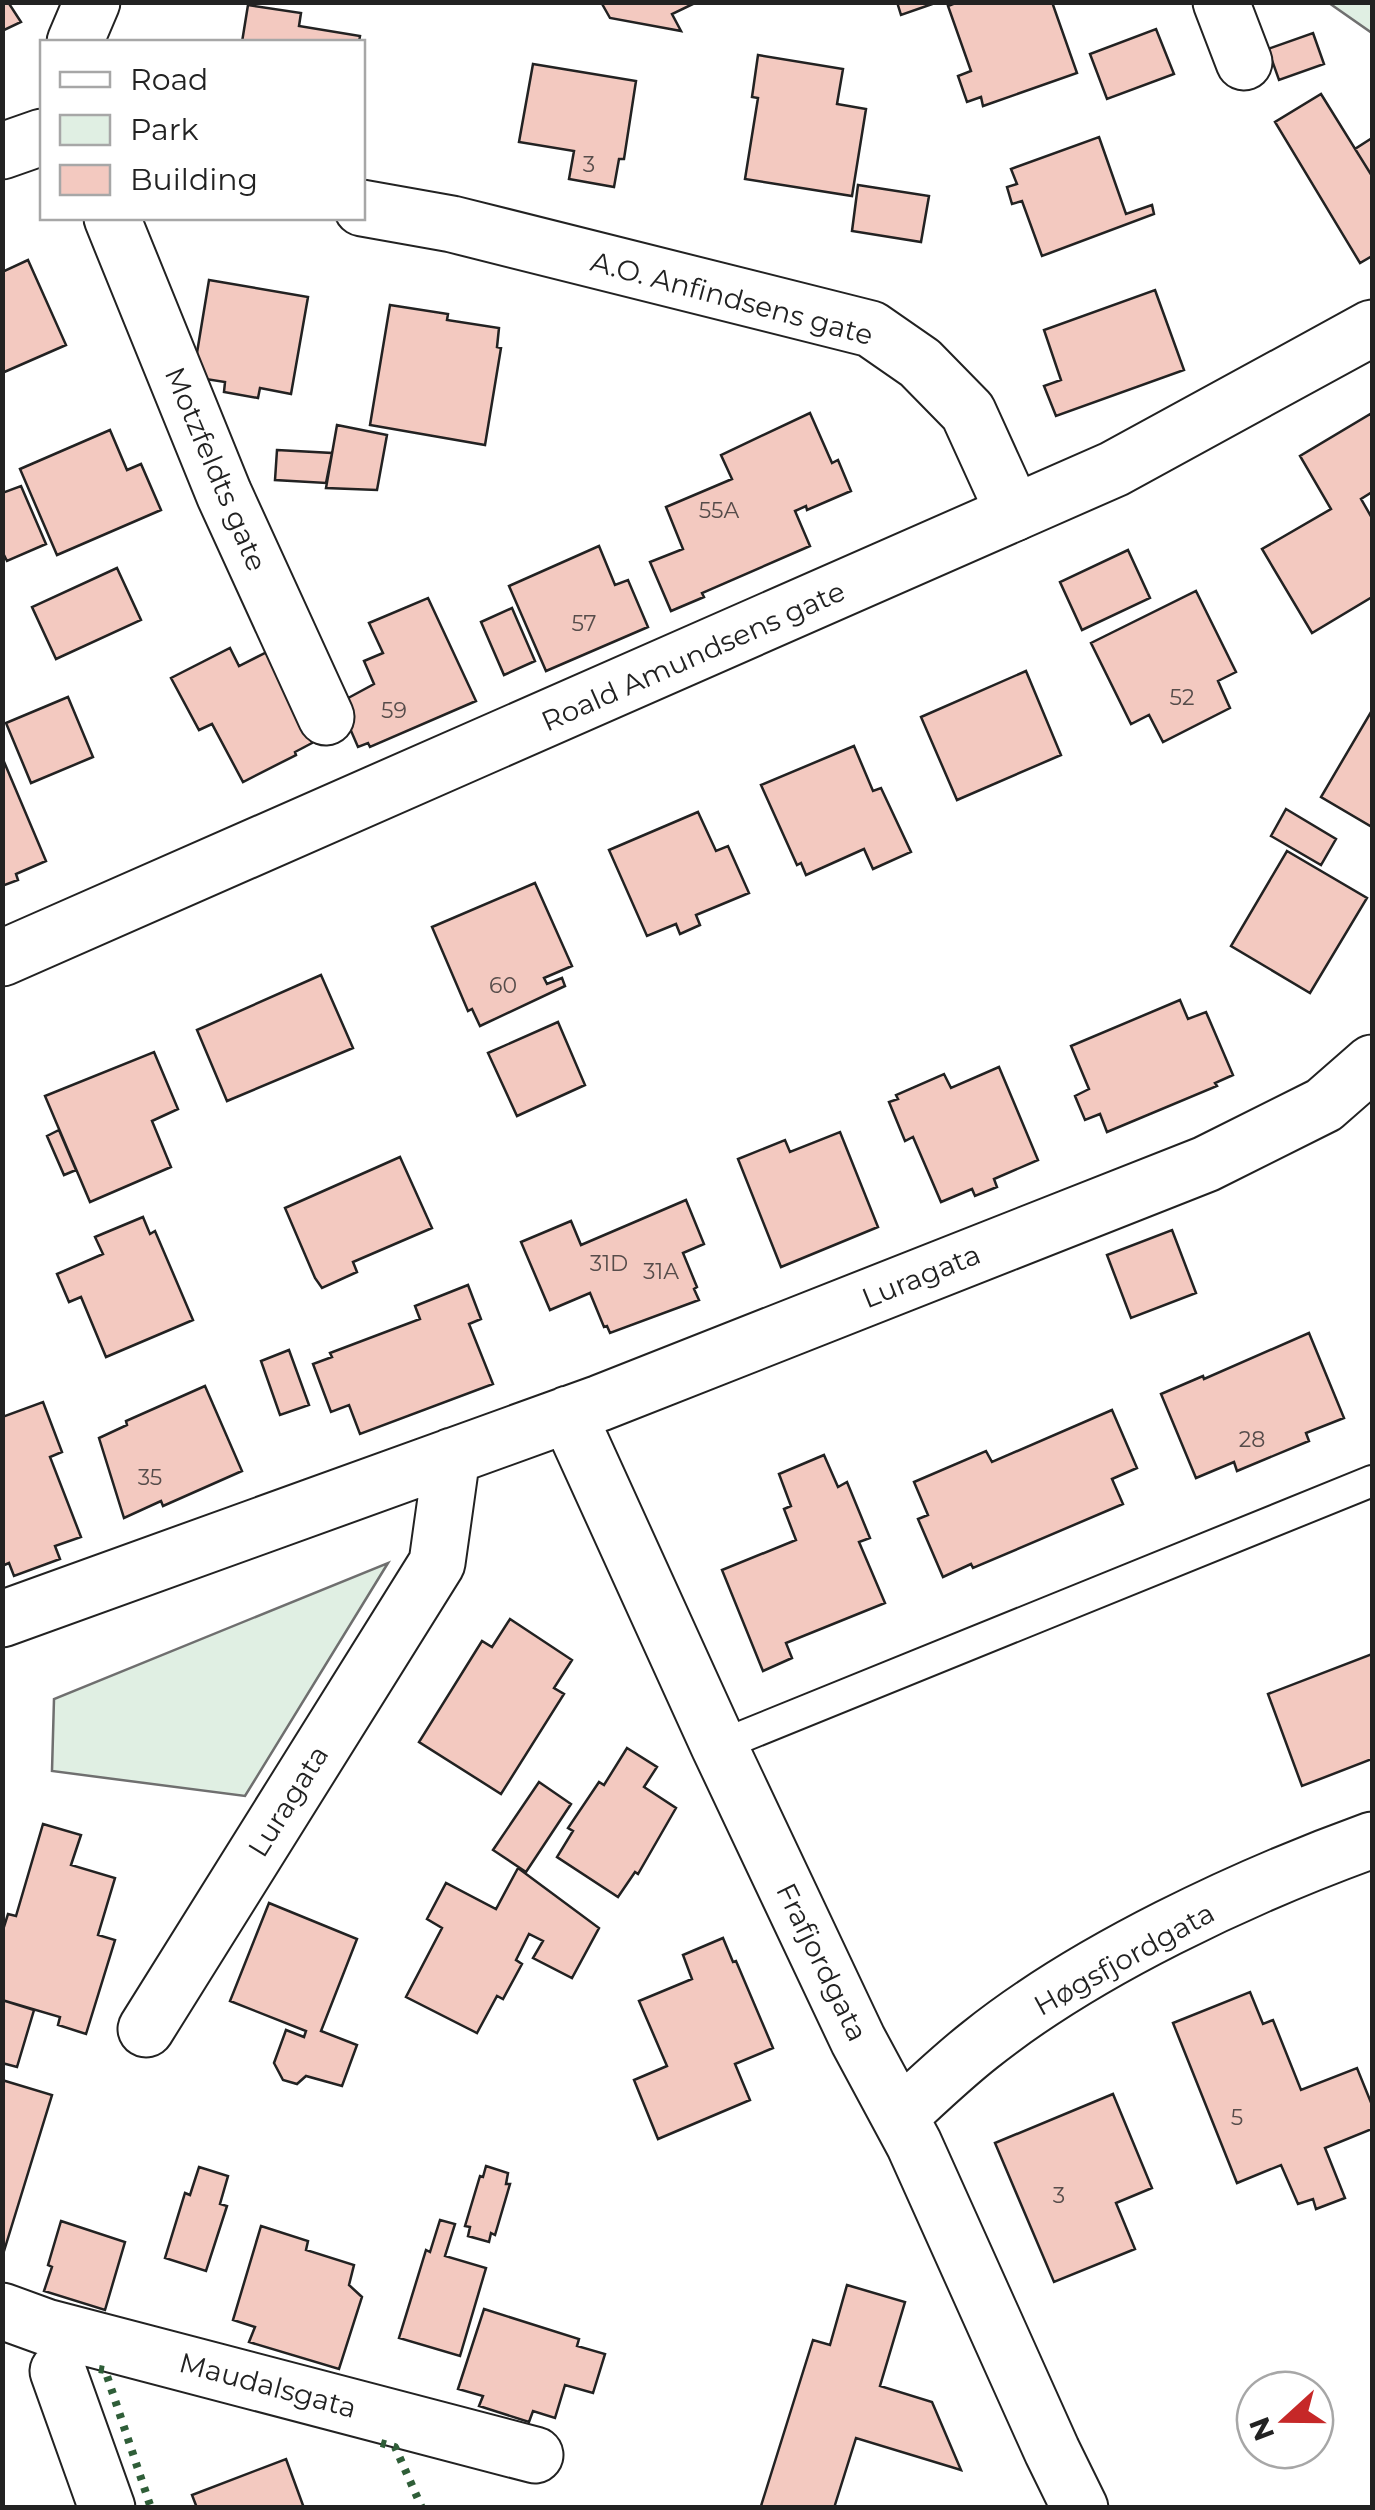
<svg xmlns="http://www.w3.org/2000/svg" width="1375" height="2510" viewBox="0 0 1375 2510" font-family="Montserrat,sans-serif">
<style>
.green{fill:#e0efe3;stroke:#6f6f6f;stroke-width:2.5}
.building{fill:#f3c9c0;stroke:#222;stroke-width:2.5}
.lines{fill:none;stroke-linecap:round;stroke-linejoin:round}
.service-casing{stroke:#222;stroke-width:34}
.minor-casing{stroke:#222;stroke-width:59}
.tertiary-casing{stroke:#222;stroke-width:59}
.service{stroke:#fff;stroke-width:30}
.minor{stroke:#fff;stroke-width:55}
.tertiary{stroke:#fff;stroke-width:55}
.hedge{stroke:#2f5e38;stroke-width:8;stroke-dasharray:5 8;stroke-linecap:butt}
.labels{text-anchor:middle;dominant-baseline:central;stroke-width:8;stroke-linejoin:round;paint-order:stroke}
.number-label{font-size:22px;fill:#564c4a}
.street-label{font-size:28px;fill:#222;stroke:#fff}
</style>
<rect width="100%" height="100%" fill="#fff"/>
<path class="green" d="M 1329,3 L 1372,3 L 1372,33 Z
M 388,1563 L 245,1796 L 52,1771 L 54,1699 Z"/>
<path class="building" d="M 2,2 L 8,2 L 21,22 L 2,31 Z
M 601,2 L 697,2 L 672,14 L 681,31 L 610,18 Z
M 897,2 L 938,2 L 901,15 Z
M 958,2 L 1052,2 L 1077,73 L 983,106 L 981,97 L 967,102 L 958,76 L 971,71 L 948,6 Z
M 248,5 L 301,13 L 299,26 L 360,36 L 359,42 L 242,42 Z
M 1156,29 L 1174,74 L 1107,99 L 1090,54 Z
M 1313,33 L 1324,64 L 1279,80 L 1268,49 Z
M 758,55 L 843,69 L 837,104 L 866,109 L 852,196 L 745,179 L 758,98 L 752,97 Z
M 533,64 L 636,81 L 624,159 L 619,159 L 614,187 L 569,179 L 574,151 L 519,142 Z
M 1321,94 L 1372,176 L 1372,256 L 1360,263 L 1275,122 Z
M 1099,137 L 1126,214 L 1152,205 L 1154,214 L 1042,256 L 1022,201 L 1012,204 L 1007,187 L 1017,184 L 1011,169 Z
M 1372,138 L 1372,176 L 1355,149 Z
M 858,185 L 929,196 L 921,242 L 852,231 Z
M 28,260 L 66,345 L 2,373 L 2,272 Z
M 209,280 L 308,297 L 291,394 L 260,388 L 258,398 L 224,392 L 225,382 L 193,377 Z
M 1155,290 L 1184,370 L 1056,416 L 1044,386 L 1061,380 L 1044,330 Z
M 390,305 L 448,314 L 447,320 L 499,328 L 497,347 L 501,348 L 485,445 L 370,425 Z
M 810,413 L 832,463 L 838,460 L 851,491 L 807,510 L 806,506 L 795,511 L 810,546 L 702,593 L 704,597 L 671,611 L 650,562 L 683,549 L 666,507 L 732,479 L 721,455 Z
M 1372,413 L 1372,492 L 1361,499 L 1372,518 L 1372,597 L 1312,633 L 1262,549 L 1331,509 L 1300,456 Z
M 337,425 L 387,435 L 377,490 L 326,488 Z
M 110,430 L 127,470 L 141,464 L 161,510 L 57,555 L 20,469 Z
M 277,450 L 332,453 L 326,483 L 275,480 Z
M 21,486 L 46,544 L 7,561 L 2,551 L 2,493 Z
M 599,546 L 615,585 L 628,580 L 648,627 L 546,671 L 509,586 Z
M 1128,550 L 1150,598 L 1082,630 L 1060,582 Z
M 117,568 L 141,620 L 56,659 L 32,607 Z
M 1196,591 L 1236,672 L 1218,681 L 1230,708 L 1163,742 L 1149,715 L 1131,724 L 1091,643 Z
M 428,598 L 476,701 L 370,747 L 368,743 L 358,747 L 339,703 L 374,684 L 364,661 L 383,653 L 369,623 Z
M 512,608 L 535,661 L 504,675 L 481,622 Z
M 230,648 L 239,666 L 269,651 L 312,743 L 295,752 L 296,755 L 243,782 L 212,724 L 199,730 L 171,678 Z
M 1026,671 L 1061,755 L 957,800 L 921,717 Z
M 68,697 L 93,757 L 31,783 L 6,723 Z
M 1371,712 L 1372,713 L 1372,827 L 1321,797 Z
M 854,746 L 873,791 L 881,788 L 911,852 L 873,869 L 864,849 L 806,875 L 801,863 L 797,865 L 761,785 Z
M 2,757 L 46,861 L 16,874 L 18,880 L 2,886 Z
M 1286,809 L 1336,839 L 1321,865 L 1271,836 Z
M 698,812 L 716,851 L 728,846 L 749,893 L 696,915 L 700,925 L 680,934 L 676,924 L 647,936 L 609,850 Z
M 1287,851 L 1367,898 L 1310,993 L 1231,946 Z
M 535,883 L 572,966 L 544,978 L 547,984 L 562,978 L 565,986 L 480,1026 L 472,1009 L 468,1011 L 432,927 Z
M 321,975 L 353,1048 L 227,1101 L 197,1030 Z
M 1180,1000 L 1188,1019 L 1206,1012 L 1233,1075 L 1215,1083 L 1217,1086 L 1107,1132 L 1100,1114 L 1085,1120 L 1075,1096 L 1089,1089 L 1071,1046 Z
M 558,1022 L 585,1085 L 517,1116 L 488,1053 Z
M 154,1052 L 178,1109 L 152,1121 L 171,1167 L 90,1202 L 45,1096 Z
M 999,1067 L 1038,1160 L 994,1179 L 997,1187 L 975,1196 L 972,1189 L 941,1202 L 913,1137 L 905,1141 L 889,1102 L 898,1099 L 896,1095 L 944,1074 L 951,1088 Z
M 59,1130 L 76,1170 L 64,1175 L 47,1136 Z
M 840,1132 L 878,1227 L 781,1267 L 738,1159 L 785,1140 L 790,1152 Z
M 400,1157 L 432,1228 L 353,1262 L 357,1272 L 322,1288 L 315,1278 L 285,1208 Z
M 686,1200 L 704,1244 L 683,1253 L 697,1287 L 694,1289 L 699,1300 L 610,1333 L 607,1326 L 604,1327 L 590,1293 L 550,1310 L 521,1242 L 571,1221 L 581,1245 Z
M 143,1217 L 150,1234 L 155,1231 L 193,1320 L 106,1357 L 81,1297 L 69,1302 L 57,1274 L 103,1254 L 95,1237 Z
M 1172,1230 L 1196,1293 L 1131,1318 L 1107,1255 Z
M 468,1285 L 481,1319 L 469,1324 L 493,1384 L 360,1434 L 349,1405 L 331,1412 L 313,1364 L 332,1357 L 330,1353 L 420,1319 L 415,1306 Z
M 1309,1333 L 1344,1418 L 1306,1433 L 1309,1441 L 1237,1471 L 1234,1462 L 1196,1478 L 1161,1394 L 1203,1376 L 1204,1379 Z
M 289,1350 L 309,1405 L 280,1415 L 261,1361 Z
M 205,1386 L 242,1471 L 163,1506 L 161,1501 L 124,1518 L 99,1438 L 127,1425 L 126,1421 Z
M 43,1402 L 62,1452 L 50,1457 L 81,1537 L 55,1546 L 60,1559 L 14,1576 L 9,1563 L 2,1566 L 2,1417 Z
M 1112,1410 L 1137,1468 L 1112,1479 L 1123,1504 L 973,1568 L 971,1564 L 943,1577 L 918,1519 L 928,1515 L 914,1482 L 986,1451 L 992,1462 Z
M 824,1455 L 838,1487 L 847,1482 L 870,1538 L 859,1542 L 885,1603 L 786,1643 L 792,1658 L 763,1671 L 722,1570 L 796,1540 L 784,1509 L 791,1506 L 779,1474 Z
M 510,1619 L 572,1660 L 554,1688 L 564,1694 L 501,1794 L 419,1742 L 482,1641 L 492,1647 Z
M 1372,1654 L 1372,1759 L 1302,1786 L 1268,1694 Z
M 627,1748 L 657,1767 L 644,1787 L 676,1808 L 638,1874 L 635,1872 L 618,1897 L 557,1857 L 573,1831 L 568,1828 L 599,1782 L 604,1785 Z
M 539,1782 L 571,1804 L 526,1872 L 493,1850 Z
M 43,1824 L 81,1835 L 71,1865 L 115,1878 L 98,1935 L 115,1940 L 86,2034 L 58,2025 L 60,2017 L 2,2000 L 2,1933 L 8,1914 L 16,1916 Z
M 518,1868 L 599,1928 L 572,1978 L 533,1958 L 543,1941 L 529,1934 L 516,1960 L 522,1964 L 503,1999 L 497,1996 L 477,2033 L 406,1997 L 442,1928 L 427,1919 L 446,1883 L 496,1909 Z
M 269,1903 L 357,1939 L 321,2031 L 357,2045 L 342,2086 L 306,2076 L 297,2084 L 283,2080 L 274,2063 L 286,2030 L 304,2037 L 306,2031 L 230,2001 Z
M 723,1938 L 733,1962 L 736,1961 L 773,2048 L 735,2064 L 750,2100 L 658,2139 L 634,2080 L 667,2066 L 639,2001 L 692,1979 L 683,1955 Z
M 1250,1992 L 1263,2024 L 1273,2020 L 1301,2090 L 1357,2068 L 1372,2105 L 1372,2129 L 1325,2148 L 1345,2198 L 1316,2209 L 1313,2199 L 1298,2204 L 1281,2165 L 1237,2183 L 1173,2023 Z
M 2,2000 L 34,2010 L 17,2067 L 2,2063 Z
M 2,2080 L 52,2095 L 4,2251 L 2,2250 Z
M 1113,2094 L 1152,2188 L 1116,2203 L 1135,2249 L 1054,2282 L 995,2143 Z
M 486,2166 L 508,2173 L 506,2184 L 510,2184 L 495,2235 L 491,2233 L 489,2242 L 468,2236 L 470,2227 L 465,2226 L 480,2176 L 483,2177 Z
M 199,2167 L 228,2176 L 220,2204 L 227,2206 L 206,2271 L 165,2258 L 185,2193 L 190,2195 Z
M 440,2220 L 455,2224 L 445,2256 L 486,2268 L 460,2356 L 399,2338 L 426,2250 L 430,2252 Z
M 61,2221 L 125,2242 L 105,2310 L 44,2291 L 52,2267 L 48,2265 Z
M 261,2226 L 308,2241 L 306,2250 L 354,2265 L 349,2285 L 362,2297 L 339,2369 L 249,2342 L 255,2327 L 233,2320 Z
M 847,2285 L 905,2302 L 880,2386 L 932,2402 L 961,2470 L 856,2438 L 834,2508 L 761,2506 L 813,2340 L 830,2345 Z
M 484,2309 L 579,2339 L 577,2346 L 605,2354 L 593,2393 L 565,2385 L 555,2418 L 533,2411 L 529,2422 L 479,2406 L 483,2396 L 458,2389 Z
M 286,2459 L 304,2508 L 197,2508 L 192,2495 Z"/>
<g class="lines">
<defs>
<path id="service" d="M 719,1746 L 1372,1481"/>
<path id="minor" d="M 1221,2 L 1244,62
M 75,42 L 92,2
M 2,151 L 42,137
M 362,208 L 452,224 L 871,329 L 920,363 L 968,412 L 1014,513
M 112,218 L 224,494 L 326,717
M 568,1414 L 719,1746 L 858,2040 L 914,2144 L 1052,2451 L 1080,2508
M 2,1619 L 600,1403 L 1206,1164 L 1324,1105 L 1372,1063
M 146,2029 L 437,1563 L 452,1456
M 900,2116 C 926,2092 952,2067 980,2045 C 1086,1960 1245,1886 1372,1840
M 2,2311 L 46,2327 L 535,2455
M 58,2371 L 107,2508"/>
<path id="tertiary" d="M 2,958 L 1114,469 L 1372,328"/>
</defs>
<use href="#service" class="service-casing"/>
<use href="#minor" class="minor-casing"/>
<use href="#tertiary" class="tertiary-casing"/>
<use href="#service" class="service"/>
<use href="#minor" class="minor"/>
<use href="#tertiary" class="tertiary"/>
<path class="hedge" d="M 99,2369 L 105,2370 L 151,2508
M 381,2443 L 395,2447 L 422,2508"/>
</g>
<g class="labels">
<g class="number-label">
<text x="589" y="164">3</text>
<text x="719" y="510">55A</text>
<text x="584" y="623">57</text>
<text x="1182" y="697">52</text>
<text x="394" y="710">59</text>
<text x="503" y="985">60</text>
<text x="609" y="1263">31D</text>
<text x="661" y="1271">31A</text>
<text x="1252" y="1439">28</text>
<text x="150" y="1477">35</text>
<text x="1237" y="2117">5</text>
<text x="1059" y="2195">3</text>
</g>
<g class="street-label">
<text transform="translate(732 298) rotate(15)">A.O. Anfindsens gate</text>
<text transform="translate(216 469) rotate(67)">Motzfeldts gate</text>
<text transform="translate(693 656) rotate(-24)">Roald Amundsens gate</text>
<text transform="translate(921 1276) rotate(-22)">Luragata</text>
<text transform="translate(288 1801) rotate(-58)">Luragata</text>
<text transform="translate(1124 1959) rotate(-29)">Høgsfjordgata</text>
<text transform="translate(822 1962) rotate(64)">Frafjordgata</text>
<text transform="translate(268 2385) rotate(15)">Maudalsgata</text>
</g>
</g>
<rect width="1375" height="2510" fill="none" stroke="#222222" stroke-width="10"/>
<rect x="40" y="40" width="325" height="180" fill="#ffffff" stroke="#a7a7a7" stroke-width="2.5"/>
<rect x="60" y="72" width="50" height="15" fill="#ffffff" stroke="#a7a7a7" stroke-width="2.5"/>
<text x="130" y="90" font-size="30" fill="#222222">Road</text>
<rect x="60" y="115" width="50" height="30" fill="#e0efe3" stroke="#a7a7a7" stroke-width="2.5"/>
<text x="130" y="140" font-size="30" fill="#222222">Park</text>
<rect x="60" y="165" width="50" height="30" fill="#f3c9c0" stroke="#a7a7a7" stroke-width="2.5"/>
<text x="130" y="190" font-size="30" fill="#222222">Building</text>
<g transform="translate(1285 2420) rotate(249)"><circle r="48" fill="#ffffff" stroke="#a7a7a7" stroke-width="2.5"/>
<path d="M0-8L18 38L0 25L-18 38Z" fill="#c62828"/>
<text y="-15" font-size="28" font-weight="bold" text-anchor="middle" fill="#222222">N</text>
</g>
</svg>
